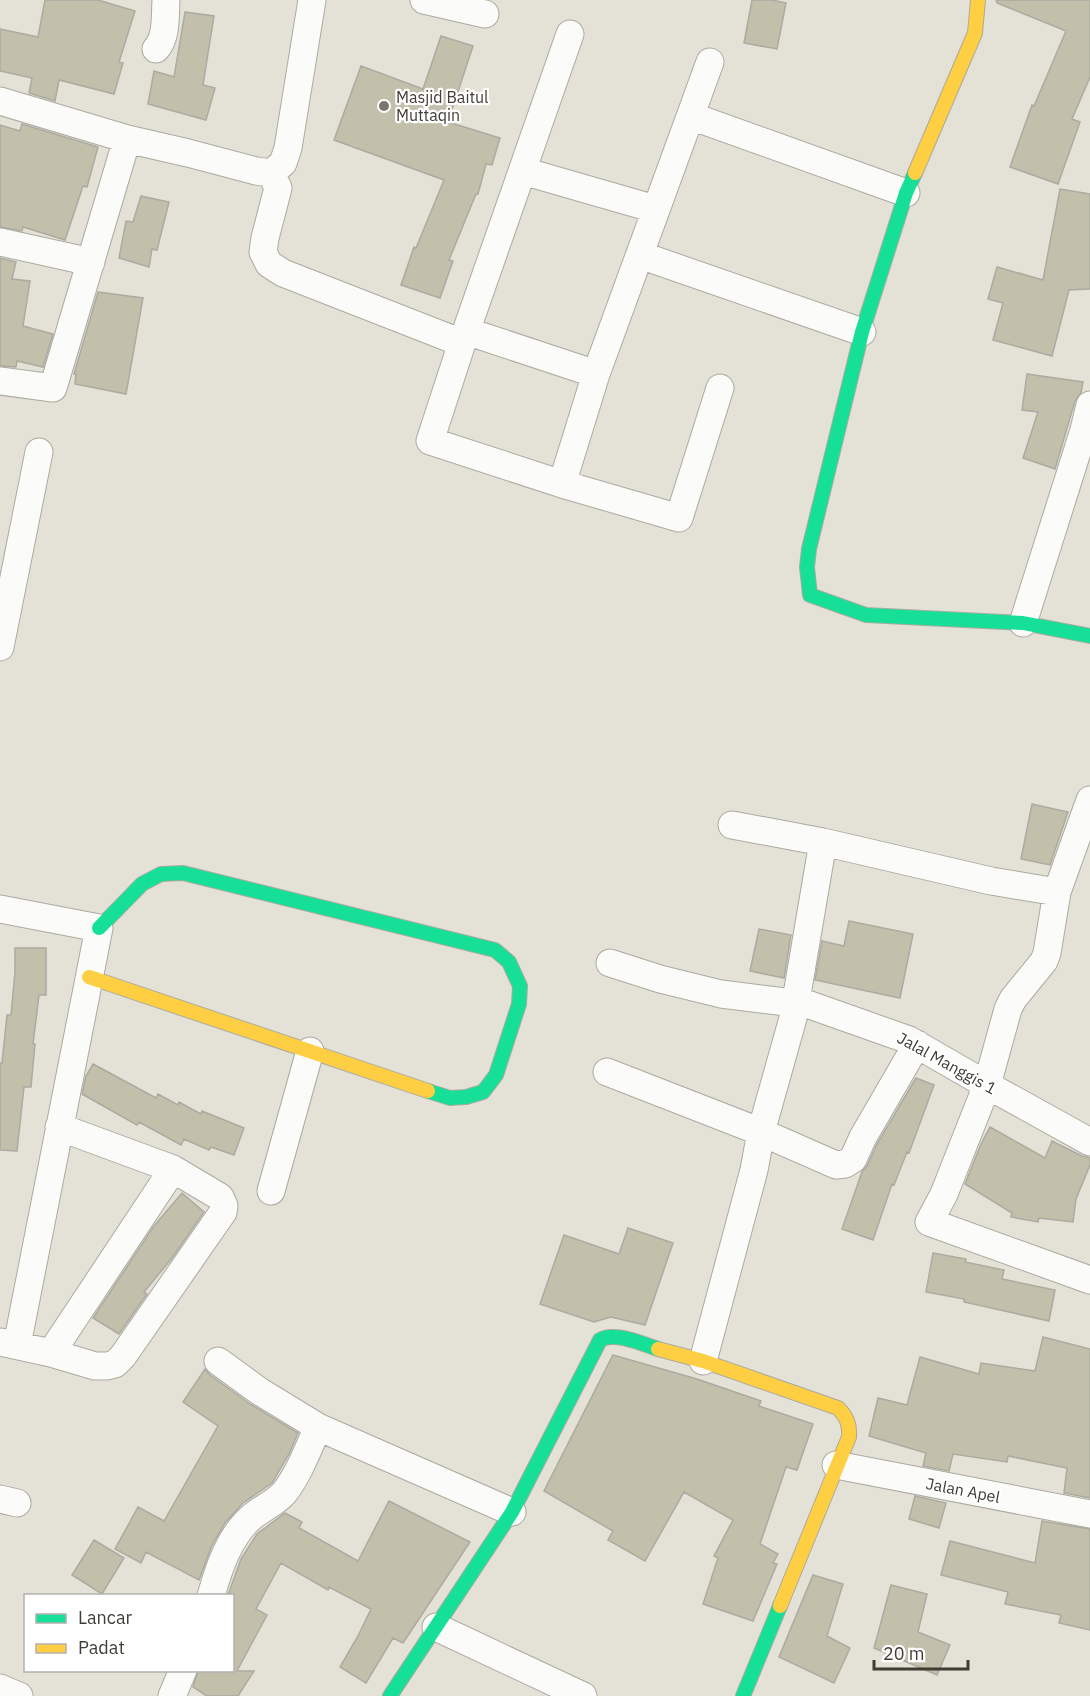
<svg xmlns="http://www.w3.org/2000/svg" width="1090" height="1696" viewBox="0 0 1090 1696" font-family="'IBM Plex Sans',sans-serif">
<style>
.building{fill:#c2bfab;stroke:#acaaa1;stroke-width:1.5}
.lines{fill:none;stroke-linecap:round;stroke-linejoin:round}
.street-casing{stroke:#abaaa1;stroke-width:29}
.fast-casing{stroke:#abaaa1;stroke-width:16}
.slow-casing{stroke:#abaaa1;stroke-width:16}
.street{stroke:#fbfbf9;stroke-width:27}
.fast{stroke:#16e098;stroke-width:14}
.slow{stroke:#ffcf43;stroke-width:14}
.poi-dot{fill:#79776d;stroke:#fff;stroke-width:2}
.labels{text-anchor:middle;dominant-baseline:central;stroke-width:4.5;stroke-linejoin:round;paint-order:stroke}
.poi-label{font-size:16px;fill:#3f3d34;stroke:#fff;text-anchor:start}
.street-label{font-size:16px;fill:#3f3d34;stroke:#fff}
</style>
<rect width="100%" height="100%" fill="#e4e2d6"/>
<path class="building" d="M 45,0 L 98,0 L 135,11 L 119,62 L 123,63 L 114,94 L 59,80 L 55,101 L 29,93 L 32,78 L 0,71 L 0,29 L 38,37 Z
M 752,0 L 772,0 L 786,3 L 777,49 L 744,43 Z
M 996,0 L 1090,0 L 1090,77 L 1072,119 L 1080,122 L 1058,184 L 1010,167 L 1032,105 L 1034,106 L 1066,31 L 997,3 Z
M 185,12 L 214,16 L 203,85 L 215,88 L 206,120 L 148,104 L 154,71 L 174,77 Z
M 441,36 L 473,46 L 448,122 L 500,138 L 492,165 L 486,164 L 478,194 L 476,194 L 449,260 L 453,261 L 440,298 L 401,285 L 414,247 L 416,248 L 444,180 L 334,140 L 361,66 L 423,89 Z
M 22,124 L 98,147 L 87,187 L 83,186 L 65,240 L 23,227 L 22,231 L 0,227 L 0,125 L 20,131 Z
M 1060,189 L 1090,194 L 1090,289 L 1069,290 L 1052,356 L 993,340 L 1003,303 L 988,299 L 997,267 L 1043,280 Z
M 141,196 L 169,202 L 157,250 L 152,249 L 149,267 L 119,258 L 126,221 L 133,222 Z
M 0,258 L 16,262 L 12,279 L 30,281 L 23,326 L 53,334 L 43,367 L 17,361 L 16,367 L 0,366 Z
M 98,292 L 143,298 L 126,394 L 75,384 L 76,374 L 74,374 Z
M 1027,374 L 1083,382 L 1081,393 L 1075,401 L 1055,469 L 1023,458 L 1038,412 L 1022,410 Z
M 1032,804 L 1068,812 L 1050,865 L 1021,859 Z
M 849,921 L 913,934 L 900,998 L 815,980 L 822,941 L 844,946 Z
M 759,929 L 791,935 L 784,978 L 750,971 Z
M 15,948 L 46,948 L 46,995 L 39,995 L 33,1044 L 35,1044 L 31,1087 L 24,1087 L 17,1151 L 0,1150 L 0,1063 L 2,1063 L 7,1015 L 11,1015 L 15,972 Z
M 93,1064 L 156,1098 L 158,1094 L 178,1105 L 179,1102 L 201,1114 L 202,1111 L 244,1128 L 234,1155 L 211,1147 L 209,1150 L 184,1139 L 181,1145 L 139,1122 L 137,1125 L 82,1094 L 86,1076 Z
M 916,1078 L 934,1085 L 909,1153 L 907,1152 L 894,1185 L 892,1184 L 873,1240 L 842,1229 L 862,1172 L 867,1166 L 877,1144 Z
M 990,1127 L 1045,1158 L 1052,1141 L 1082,1156 L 1090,1158 L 1090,1165 L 1076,1199 L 1073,1222 L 1039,1218 L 1038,1222 L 1011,1217 L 1012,1213 L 965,1184 L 981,1144 Z
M 182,1193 L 204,1212 L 172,1258 L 144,1292 L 147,1294 L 119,1334 L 93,1318 L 154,1226 Z
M 628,1228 L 673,1243 L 645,1325 L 611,1317 L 594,1322 L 540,1304 L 564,1235 L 619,1254 Z
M 933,1253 L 966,1259 L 965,1262 L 1004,1270 L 1002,1279 L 1055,1290 L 1049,1321 L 964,1302 L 964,1299 L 926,1292 Z
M 1043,1337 L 1090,1349 L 1090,1498 L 1064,1493 L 1067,1468 L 1008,1456 L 1007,1462 L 953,1454 L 949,1471 L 923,1466 L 926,1453 L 869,1436 L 878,1398 L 907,1405 L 920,1357 L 979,1374 L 981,1363 L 1035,1371 Z
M 613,1355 L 697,1379 L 761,1401 L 759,1406 L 813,1424 L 797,1470 L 786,1467 L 760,1544 L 778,1554 L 773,1563 L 777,1564 L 753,1621 L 703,1604 L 718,1558 L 714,1556 L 733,1520 L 684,1492 L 645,1561 L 608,1540 L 613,1531 L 544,1491 Z
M 205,1369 L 209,1374 L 250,1404 L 298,1433 L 289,1454 L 272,1483 L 243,1503 L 225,1523 L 212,1545 L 199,1580 L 146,1552 L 141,1563 L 115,1549 L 138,1507 L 164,1521 L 218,1426 L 183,1402 Z
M 915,1496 L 946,1503 L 939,1528 L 909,1519 Z
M 389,1501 L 470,1542 L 403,1643 L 393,1638 L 366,1683 L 340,1667 L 358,1636 L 371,1609 L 329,1587 L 328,1590 L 281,1563 L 256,1609 L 267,1615 L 237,1671 L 254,1671 L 238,1696 L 207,1696 L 193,1687 L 198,1671 L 232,1671 L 232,1596 L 228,1595 L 241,1559 L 257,1534 L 285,1513 L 302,1522 L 299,1528 L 358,1561 Z
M 1042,1521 L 1090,1529 L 1090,1630 L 1059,1623 L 1061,1615 L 1005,1604 L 1008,1592 L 941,1575 L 950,1541 L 1035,1563 Z
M 94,1540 L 124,1558 L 102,1594 L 72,1575 Z
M 813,1575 L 843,1584 L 827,1636 L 850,1648 L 834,1683 L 779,1657 Z
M 891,1585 L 927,1594 L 918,1632 L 950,1645 L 937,1675 L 874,1648 Z"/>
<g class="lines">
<defs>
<path id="street" d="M 424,0 L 485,14
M 156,49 C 167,37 165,16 166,0
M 710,62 L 596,374 L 562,484 L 679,518 L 720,388
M 0,101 L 127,139 L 188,153 L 256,171 L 271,173 L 283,163 L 288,148 L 312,0
M 691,116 L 906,193
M 523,171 L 655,209
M 271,173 L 278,188 L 265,238 L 263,252 L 269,264 L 283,273 L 462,343
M 0,242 L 91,262
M 640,255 L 862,332
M 466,331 L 596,374
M 0,381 L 53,388 L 127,139
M 562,484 L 430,441 L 462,343 L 570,34
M 1023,623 L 1084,430 L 1090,405
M 0,647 L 39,452
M 1090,800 L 1057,892 L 1047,953 L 1044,961 L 1013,999 L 1008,1009 L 987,1085 L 944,1194 L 929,1222 L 1090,1280
M 732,825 L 823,842 L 991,881 L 1057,892
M 0,909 L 99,928 L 17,1345
M 610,963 L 660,979 L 721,994 L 810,1005 L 909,1040 L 987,1085 L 1090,1142
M 607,1072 L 761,1132 L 836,1165 L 845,1164 L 853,1159 L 863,1137 L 917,1044
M 271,1191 L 310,1051
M 0,1342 L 51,1353 L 95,1366 L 107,1366 L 115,1364 L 123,1356 L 223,1212 L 224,1206 L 220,1197 L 173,1169 L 59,1127
M 51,1353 L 173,1169
M 218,1361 L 259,1391 L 318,1427 L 512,1512
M 703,1361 L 754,1170 L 761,1132 L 793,1018 L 823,842
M 836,1465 L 1090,1514
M 0,1499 L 17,1503
M 211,1596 C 219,1567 230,1534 254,1515 C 263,1508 276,1502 284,1493 C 299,1474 308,1449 318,1427
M 436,1627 L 583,1696
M 0,1688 L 19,1696
M 172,1696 L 183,1670"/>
<path id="fast" d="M 915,173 L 906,193 L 862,332 L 809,549 L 807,567 L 810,595 L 866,615 L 1023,623 L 1090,636
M 99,928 L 142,884 L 161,874 L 183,873 L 495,950 L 509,962 L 520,986 L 519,1004 L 496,1075 L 483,1092 L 466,1097 L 450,1098 L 428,1091
M 390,1696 L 512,1512 L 600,1340 C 614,1331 643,1344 658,1349
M 743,1696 L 780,1606"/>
<path id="slow" d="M 915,173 L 975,33 L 978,0
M 89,977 L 428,1091
M 658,1349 L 703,1361 L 838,1408 C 847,1417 850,1425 849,1437 L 780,1606"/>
</defs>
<use href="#street" class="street-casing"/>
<use href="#fast" class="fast-casing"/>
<use href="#slow" class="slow-casing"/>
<use href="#street" class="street"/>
<use href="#fast" class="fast"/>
<use href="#slow" class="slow"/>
</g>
<circle class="poi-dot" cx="384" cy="106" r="6"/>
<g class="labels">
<g class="poi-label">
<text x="396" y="97">Masjid Baitul<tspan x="396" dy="18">Muttaqin</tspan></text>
</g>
<g class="street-label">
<text transform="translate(947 1063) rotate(29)">Jalal Manggis 1</text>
<text transform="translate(963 1490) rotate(11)">Jalan Apel</text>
</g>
</g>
<rect x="24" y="1594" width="210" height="78" fill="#ffffff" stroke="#b2b1ae" stroke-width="1.5"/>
<rect x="36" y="1614" width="30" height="9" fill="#16e098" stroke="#b2b1ae" stroke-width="1.5"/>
<text x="78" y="1624" font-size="18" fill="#3f3d34">Lancar</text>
<rect x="36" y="1644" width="30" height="9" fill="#ffcf43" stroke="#b2b1ae" stroke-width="1.5"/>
<text x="78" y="1654" font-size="18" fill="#3f3d34">Padat</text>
<path d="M874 1660v9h94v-9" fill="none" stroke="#3f3d34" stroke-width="3"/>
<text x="883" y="1660" font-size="18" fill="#3f3d34" stroke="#ffffff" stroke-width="4.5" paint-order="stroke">20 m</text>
</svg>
